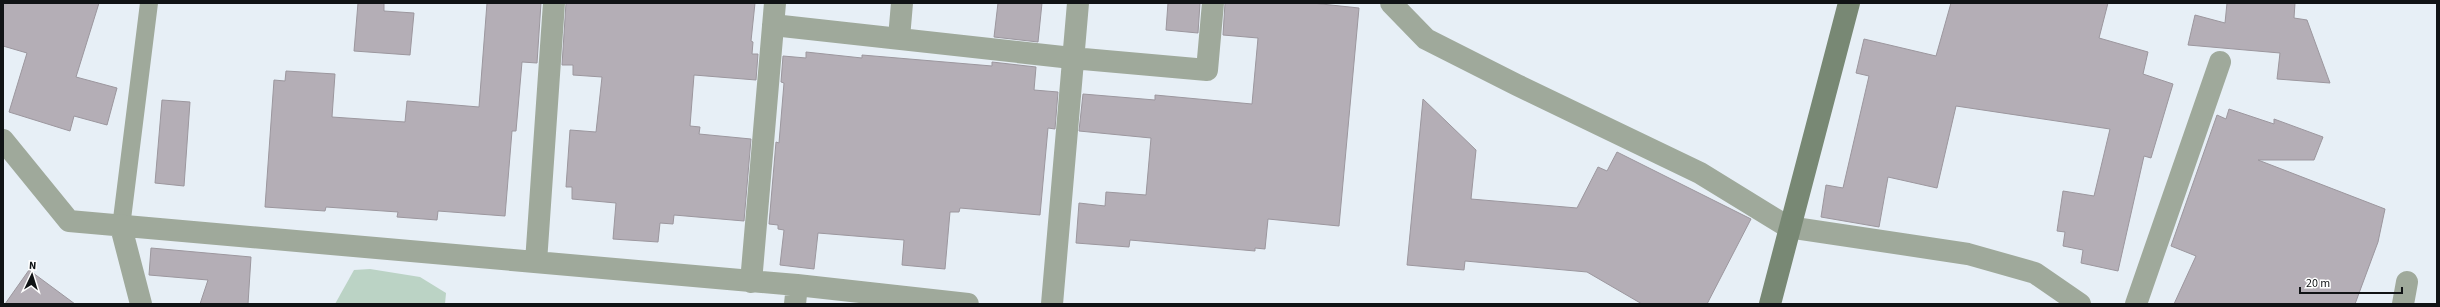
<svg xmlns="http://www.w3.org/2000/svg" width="2440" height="307" viewBox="0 0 2440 307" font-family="'Source Sans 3',sans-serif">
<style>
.green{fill:#bbd3c5}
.building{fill:#b4aeb6;stroke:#9c979e}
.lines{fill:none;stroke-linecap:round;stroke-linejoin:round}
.lane{stroke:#9fa99b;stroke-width:18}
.street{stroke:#9fa99b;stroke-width:22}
.secondary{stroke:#788874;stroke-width:22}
</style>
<rect width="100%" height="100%" fill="#e7eff6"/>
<path class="green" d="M 370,269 L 420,277 L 446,293 L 445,304 L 335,304 L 354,270 Z"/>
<path class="building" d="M 3,3 L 99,3 L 76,77 L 117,88 L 107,125 L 74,116 L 70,131 L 9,112 L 27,53 L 3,46 Z
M 358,3 L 384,3 L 384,11 L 414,13 L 410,55 L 354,51 Z
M 487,3 L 541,3 L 537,63 L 522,62 L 516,131 L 512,131 L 505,216 L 438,211 L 437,220 L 397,217 L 398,212 L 326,207 L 325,211 L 265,207 L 274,80 L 285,81 L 286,71 L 335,74 L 332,117 L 405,122 L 407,101 L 479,107 Z
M 566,3 L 755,3 L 751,41 L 753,42 L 752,54 L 758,54 L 756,80 L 694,75 L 690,126 L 700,127 L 699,134 L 751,139 L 744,221 L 674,215 L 673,224 L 660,223 L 658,242 L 613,239 L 616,203 L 572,199 L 572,187 L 566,187 L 570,130 L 596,132 L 602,77 L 573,75 L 573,65 L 562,65 Z
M 998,3 L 1042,3 L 1038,42 L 994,37 Z
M 1168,3 L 1200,3 L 1198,33 L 1166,30 Z
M 1225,3 L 1312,3 L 1359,8 L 1339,226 L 1268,219 L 1265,249 L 1255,248 L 1255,251 L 1130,240 L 1129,247 L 1076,243 L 1079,203 L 1105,206 L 1106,192 L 1146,195 L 1151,138 L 1079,131 L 1083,94 L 1155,100 L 1155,95 L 1252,104 L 1258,38 L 1223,35 Z
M 1951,3 L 2108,3 L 2099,38 L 2148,52 L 2143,74 L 2173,84 L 2151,158 L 2144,156 L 2118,271 L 2081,263 L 2083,250 L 2063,246 L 2065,232 L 2057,231 L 2063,191 L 2094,196 L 2110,129 L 1956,106 L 1937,188 L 1888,177 L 1879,227 L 1821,217 L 1826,185 L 1843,188 L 1869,76 L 1856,73 L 1864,39 L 1936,56 Z
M 2227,3 L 2295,3 L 2294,18 L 2307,20 L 2330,83 L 2277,79 L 2280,53 L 2188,45 L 2195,15 L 2225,23 Z
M 806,52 L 862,58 L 862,55 L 992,66 L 992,62 L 1036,67 L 1034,90 L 1058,92 L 1055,129 L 1048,128 L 1040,215 L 960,208 L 959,212 L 950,212 L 945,269 L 902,265 L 904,240 L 818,233 L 814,269 L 780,265 L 784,230 L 778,229 L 778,225 L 769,224 L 776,142 L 779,143 L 784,83 L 781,82 L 783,56 L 806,58 Z
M 1423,99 L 1476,150 L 1471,199 L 1577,208 L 1598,167 L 1607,171 L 1617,152 L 1751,219 L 1707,304 L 1642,304 L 1587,272 L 1465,261 L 1464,270 L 1407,265 Z
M 162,100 L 190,102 L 184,186 L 155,183 Z
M 2229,109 L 2274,124 L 2274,119 L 2323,137 L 2314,160 L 2258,160 L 2385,209 L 2378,242 L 2355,304 L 2174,304 L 2196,256 L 2171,246 L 2217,115 L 2226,119 Z
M 151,248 L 251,257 L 248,304 L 200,304 L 208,280 L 149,275 Z
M 29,270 L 75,304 L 5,304 Z"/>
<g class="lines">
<path class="lane" d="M 121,227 L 149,3"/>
<path class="street" d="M 1391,3 L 1426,39 L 1517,85 L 1700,173 L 1788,227 L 1968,254 L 2035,273 L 2080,304
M 773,25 L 1072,58 L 1207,70 L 1213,3
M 899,38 L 902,3
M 3,140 L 69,221 L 797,285 L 968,304
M 121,227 L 141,304
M 536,262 L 554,3
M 751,282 L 775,3
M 795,304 L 797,285
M 1052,304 L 1078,3
M 2136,304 L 2220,62
M 2403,304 L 2407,282"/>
<path class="secondary" d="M 1770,304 L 1849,3"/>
</g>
<rect width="2440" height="307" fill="none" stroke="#101315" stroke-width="8"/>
<g transform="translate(32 275) rotate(4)" stroke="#ffffff" stroke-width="3" paint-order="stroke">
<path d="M0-3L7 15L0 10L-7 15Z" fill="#101315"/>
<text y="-6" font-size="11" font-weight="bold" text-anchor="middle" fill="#101315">N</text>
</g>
<path d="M2300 287v6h102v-6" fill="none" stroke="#101315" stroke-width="2"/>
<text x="2306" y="287" font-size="12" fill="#101315" stroke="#ffffff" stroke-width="3" paint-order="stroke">20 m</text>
</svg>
